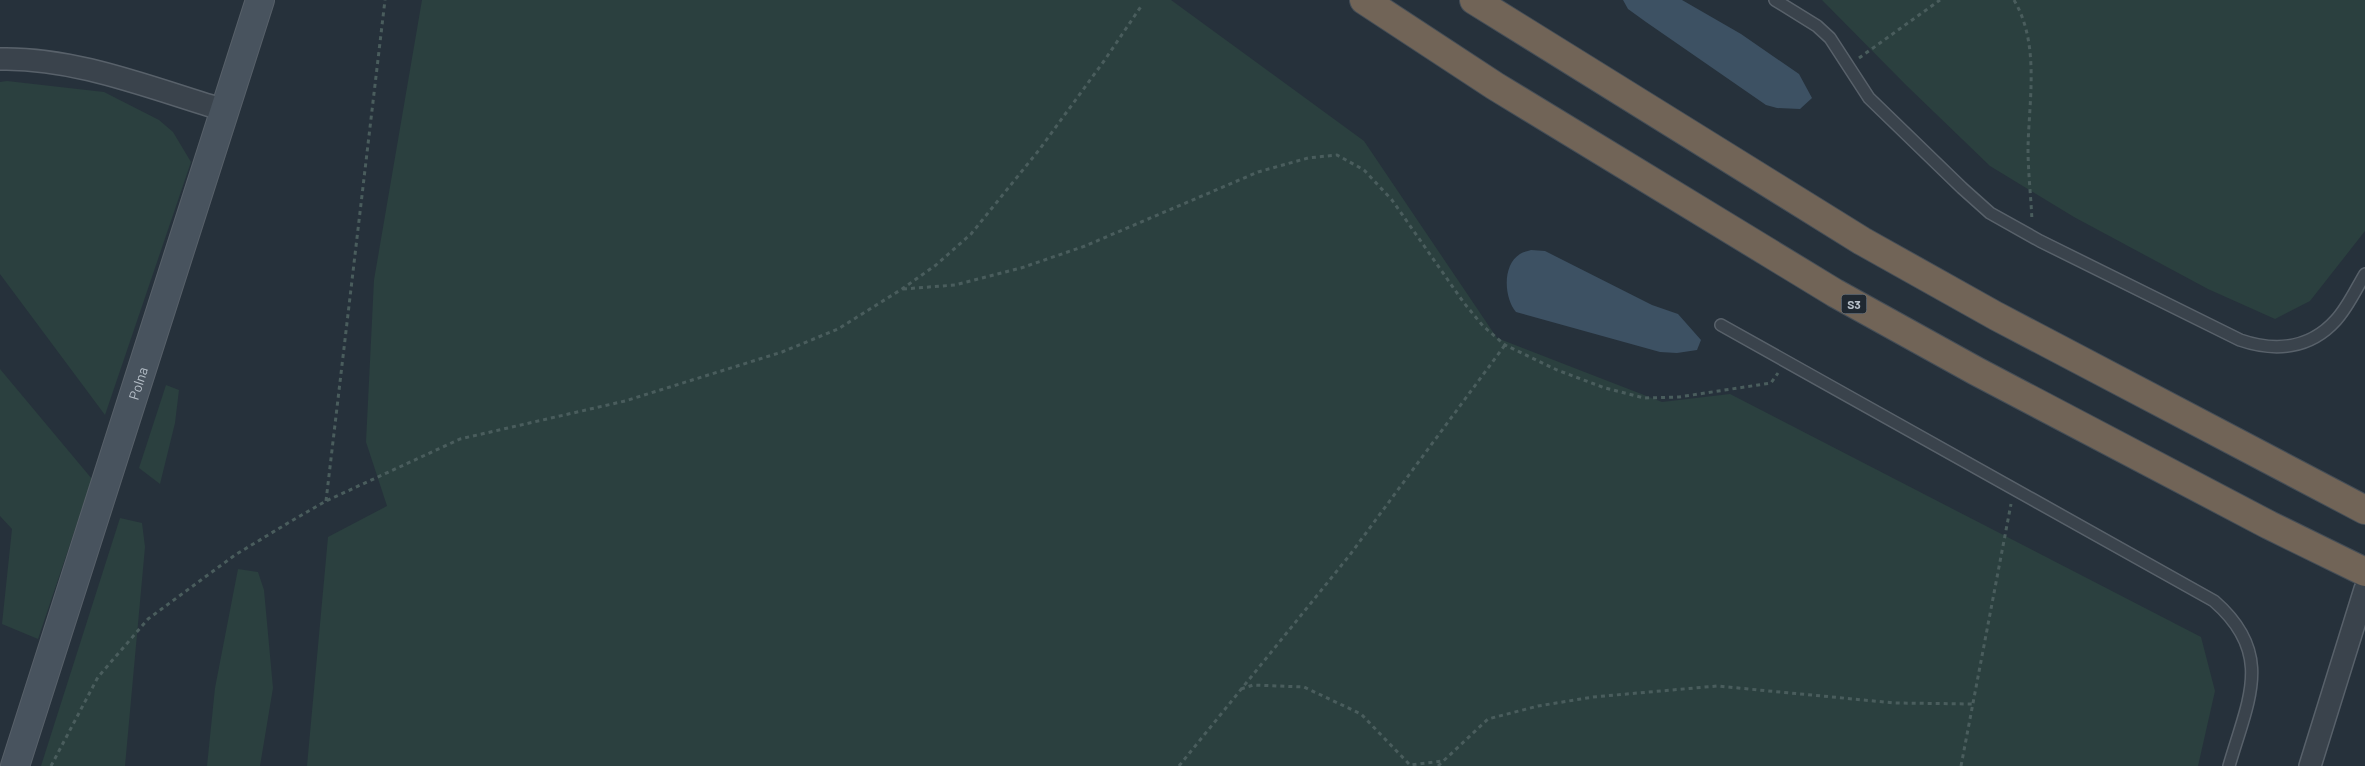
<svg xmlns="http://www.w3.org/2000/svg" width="2365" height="766" viewBox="0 0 2365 766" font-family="Barlow,sans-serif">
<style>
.green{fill:#2b403f}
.water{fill:#3d5163}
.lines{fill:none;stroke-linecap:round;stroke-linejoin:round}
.lane-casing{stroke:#58616a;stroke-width:14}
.street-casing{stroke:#58616a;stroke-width:24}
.secondary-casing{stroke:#58616a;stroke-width:30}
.highway-casing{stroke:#454e57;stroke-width:30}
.path{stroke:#4a5d5d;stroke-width:3;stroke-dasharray:4 4;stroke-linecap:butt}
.lane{stroke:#3a434c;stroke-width:11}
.street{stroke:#3a434c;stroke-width:21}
.secondary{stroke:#48535e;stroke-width:28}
.highway{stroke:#716457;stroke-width:28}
.labels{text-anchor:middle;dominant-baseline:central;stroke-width:4;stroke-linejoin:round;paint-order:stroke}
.shield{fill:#1f2831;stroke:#88919a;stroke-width:1}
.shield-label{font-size:12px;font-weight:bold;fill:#b5bec7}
.street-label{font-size:14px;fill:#b5bec7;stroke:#1f2831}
</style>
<rect width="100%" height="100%" fill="#26313b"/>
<path class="green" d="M 422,0 L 1171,0 L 1364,141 L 1497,338 L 1662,402 L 1730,394 L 2201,637 L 2215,691 L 2198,766 L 307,766 L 328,537 L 387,506 L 366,442 L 374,280 Z
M 1822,0 L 2365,0 L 2365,231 L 2310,301 L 2275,319 L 2208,289 L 2074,217 L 1990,166 L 1906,85 Z
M 7,81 L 104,92 L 159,120 L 173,132 L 191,162 L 105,415 L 0,274 L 0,82 Z
M 0,369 L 92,479 L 38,639 L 2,624 L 12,529 L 0,516 Z
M 166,385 L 179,390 L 175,423 L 160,484 L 139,468 Z
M 120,518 L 142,523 L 145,547 L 125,766 L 41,766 Z
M 238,569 L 258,572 L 264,590 L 273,688 L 260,766 L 207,766 L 215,688 Z"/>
<path class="water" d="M 1623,0 L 1682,0 L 1741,34 L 1799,74 L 1812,98 L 1800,109 L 1777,108 L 1766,105 L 1646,22 L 1628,9 Z
M 1531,250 L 1545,251 L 1652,305 L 1678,314 L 1701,340 L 1697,350 L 1677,353 L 1660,352 L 1516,312 C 1504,298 1502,265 1520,254 C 1523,252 1528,251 1531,250 Z"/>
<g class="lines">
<defs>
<path id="lane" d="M 1775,0 L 1817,26 L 1830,38 L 1869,98 L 1962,188 L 1990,213 L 2040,241 L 2240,340 C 2275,352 2310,349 2336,320 C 2348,307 2356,289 2365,274
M 1721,325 L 2214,601 C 2275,654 2248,700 2229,766"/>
<path id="street" d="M 0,59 C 75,57 153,89 224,110
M 2310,766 L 2365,589"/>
<g id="secondary">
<path id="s1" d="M 15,766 L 260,0"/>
</g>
<path id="highway" d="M 1364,0 L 1495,86 L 1835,293 L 1976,371 L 2269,525 L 2365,572
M 1474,0 L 1862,241 L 1996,316 L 2365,510"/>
</defs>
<use href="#lane" class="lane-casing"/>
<use href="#street" class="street-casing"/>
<use href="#secondary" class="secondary-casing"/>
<use href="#highway" class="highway-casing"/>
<path class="path" d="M 2014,0 C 2040,44 2029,99 2028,148 C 2028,172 2031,197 2032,221
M 1859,58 L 1940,0
M 903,289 L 955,285 L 1021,268 L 1085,246 L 1258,172 L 1308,158 L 1337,155 L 1364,170 L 1392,200 L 1464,303 L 1483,326 L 1505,345 L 1557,370 L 1605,388 L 1644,398 L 1679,397 L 1771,383 L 1778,373
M 326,501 L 385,0
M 1241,689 L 1253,685 L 1304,687 L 1361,714 L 1410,765 L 1443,761
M 51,766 L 98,677 L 148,619 L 235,555 L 288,523 L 326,501 L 460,439 L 625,401 L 782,352 L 838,329 L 902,289 L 936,265 L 971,234 L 1039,150 L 1104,61 L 1142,5
M 1179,766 L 1349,556 L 1505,345
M 1438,766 L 1488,719 L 1538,706 L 1593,697 L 1717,686 L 1895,703 L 1973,704
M 1961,766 L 2011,504"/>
<use href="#lane" class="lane"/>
<use href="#street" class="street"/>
<use href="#secondary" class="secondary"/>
<use href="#highway" class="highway"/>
</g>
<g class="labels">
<rect class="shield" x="1841.5" y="294.5" width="25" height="19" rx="4"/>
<g class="shield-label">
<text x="1854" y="304">S3</text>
</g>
<g class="street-label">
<text stroke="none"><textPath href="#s1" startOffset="402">Polna</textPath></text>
</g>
</g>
</svg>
